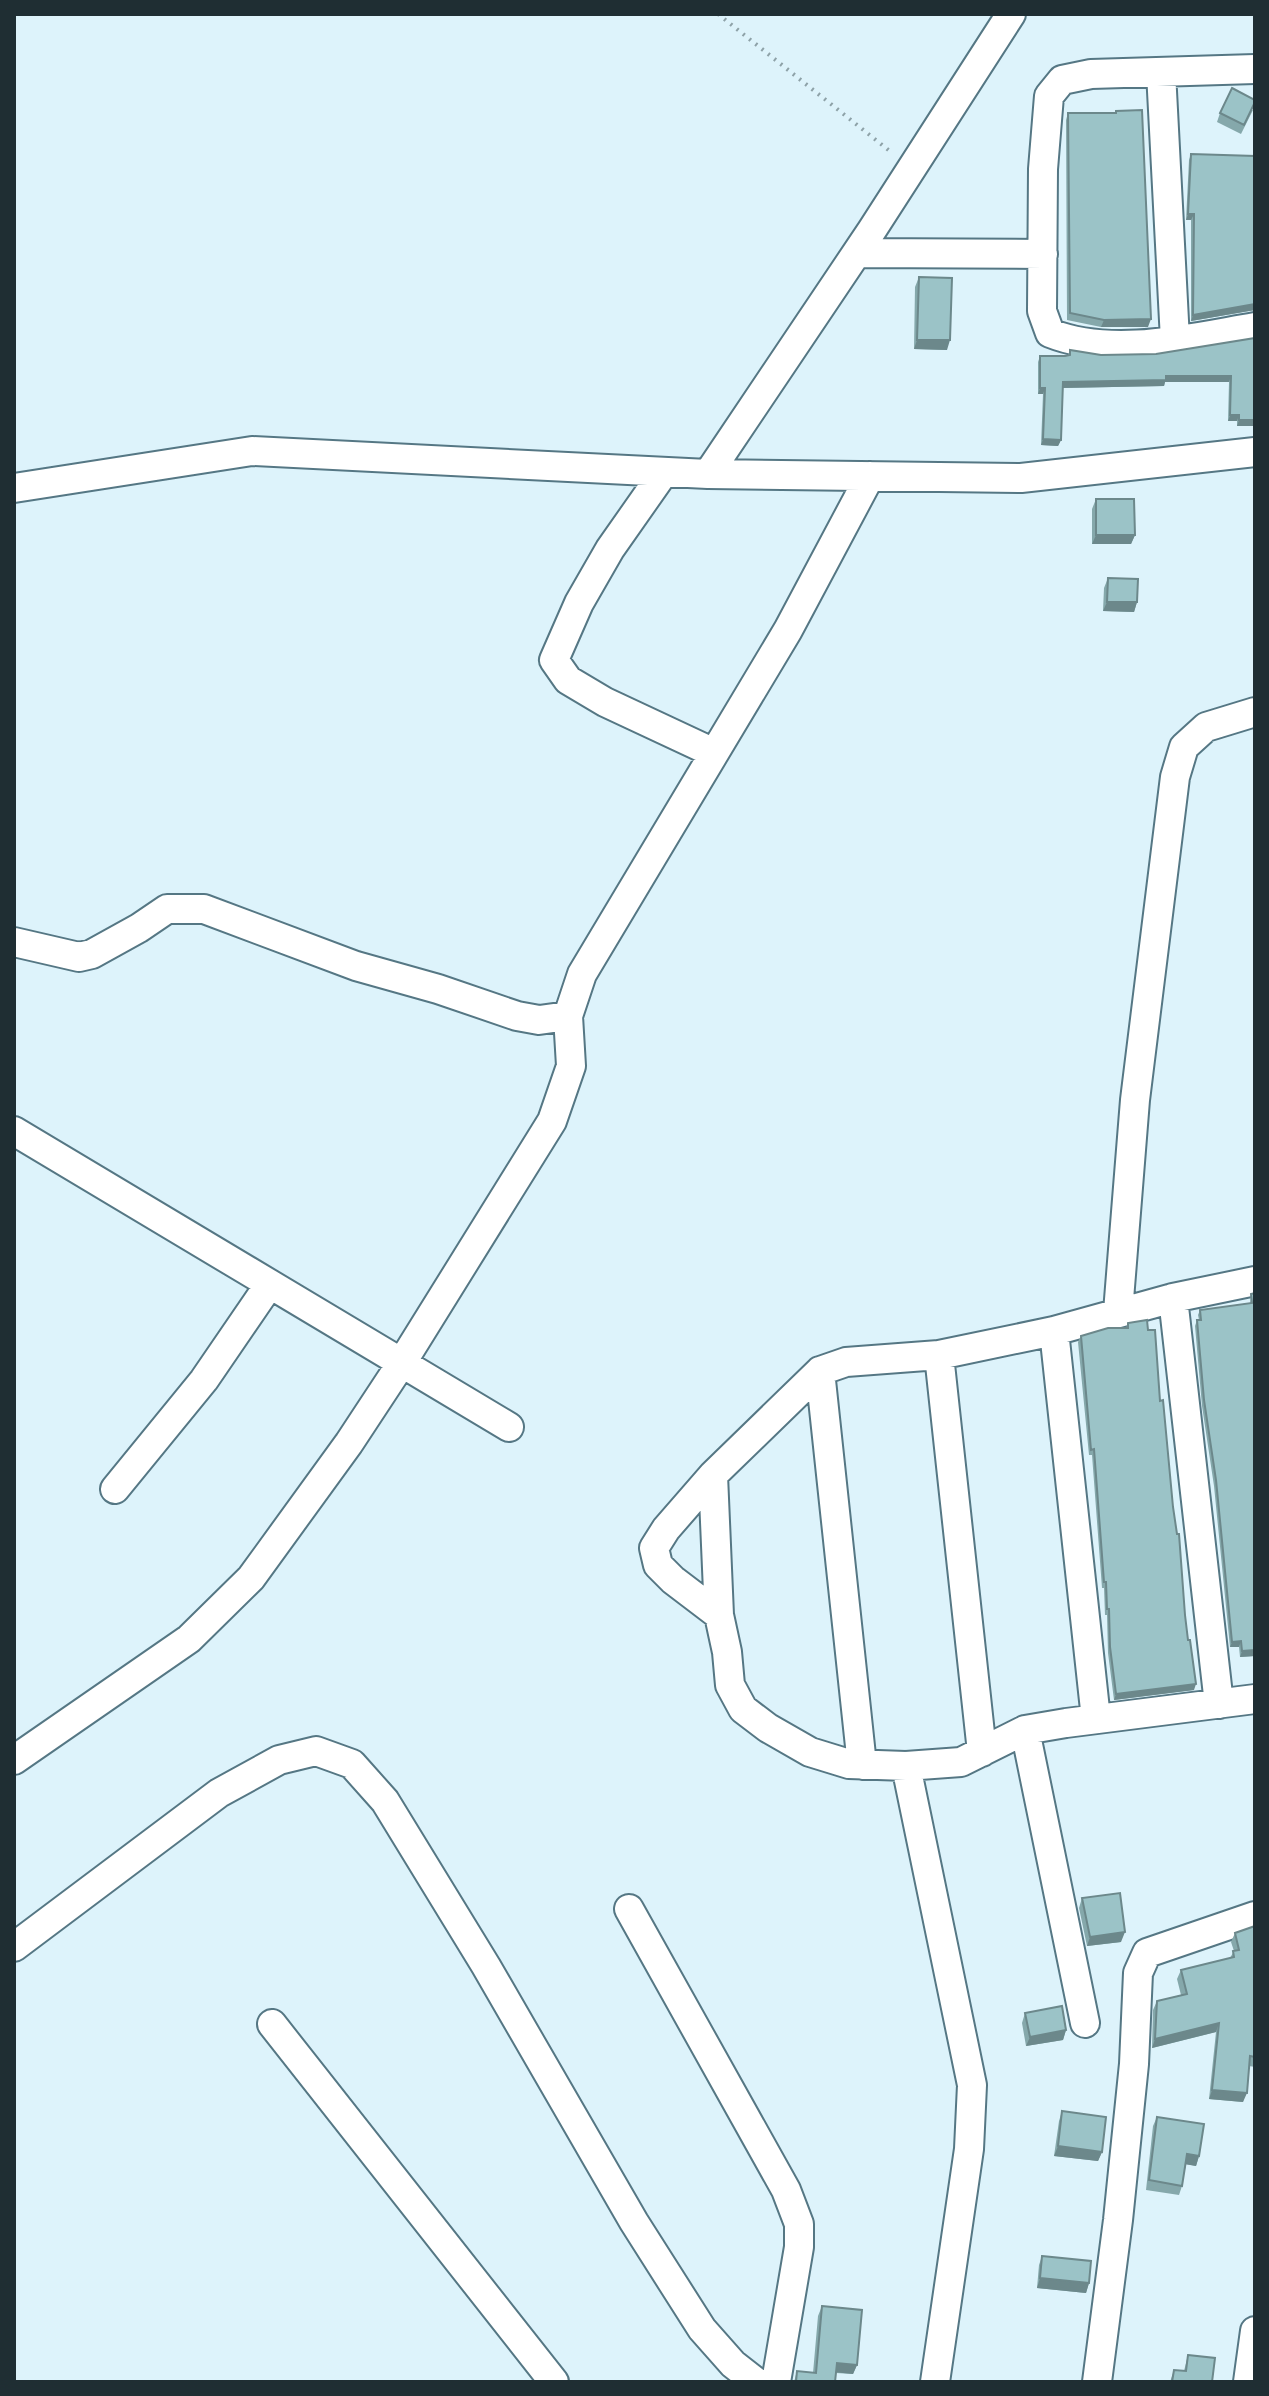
<svg xmlns="http://www.w3.org/2000/svg" width="1269" height="2396" viewBox="0 0 1269 2396" font-family="'Roboto Serif',serif">
<style>
.lines{fill:none;stroke-linecap:round;stroke-linejoin:round}
.minor-casing{stroke:#557784;stroke-width:32}
.path{stroke:#8ea2a8;stroke-width:4;stroke-dasharray:2 6;stroke-linecap:butt}
.minor{stroke:#fff;stroke-width:28}
.wall{fill:#85a8ab}
.shaded-wall{fill:#6c888b}
.building{fill:#9bc3c7;stroke:#6c888b;stroke-width:2}
</style>
<rect width="100%" height="100%" fill="#ddf3fb"/>
<g class="lines">
<defs>
<path id="minor" d="M 1255,69 L 1091,74 L 1062,80 L 1049,96 L 1043,169 L 1042,311 L 1050,333 C 1113,358 1190,338 1255,327
M 1161,72 L 1175,340
M 857,253 L 1043,254
M 664,472 L 610,549 L 579,603 L 554,660 L 568,680 L 605,702 L 714,753
M 708,474 L 872,230 L 1011,14
M 14,488 L 252,451 L 708,474 L 1021,478 L 1255,452
M 14,942 L 79,957 L 92,954 L 139,928 L 167,909 L 204,909 L 356,966 L 438,989 L 517,1016 L 539,1020 L 568,1016
M 14,1131 L 509,1427
M 1255,1281 L 1173,1298 L 1054,1331 L 939,1355 L 846,1362 L 820,1371 L 713,1475 L 666,1529 L 654,1548 L 658,1565 L 673,1580 L 719,1615 L 727,1652 L 730,1685 L 743,1709 L 768,1728 L 810,1752 L 849,1764 L 906,1766 L 961,1762 L 1025,1730 L 1066,1723 L 1255,1699
M 1173,1298 L 1219,1704
M 1118,1312 L 1135,1100 L 1175,777 L 1184,747 L 1206,727 L 1255,712
M 1054,1331 L 1096,1719
M 939,1355 L 982,1752
M 820,1371 L 862,1765
M 713,1475 L 719,1615
M 115,1489 L 204,1380 L 269,1285
M 1025,1730 L 1085,2023
M 14,1760 L 189,1639 L 251,1578 L 349,1443 L 401,1364 L 552,1121 L 571,1066 L 568,1016 L 582,974 L 788,630 L 870,476
M 906,1766 L 972,2085 L 969,2149 L 935,2382
M 629,1909 L 786,2190 L 799,2224 L 799,2247 L 776,2382
M 14,1947 L 219,1793 L 279,1760 L 316,1751 L 352,1764 L 385,1801 L 486,1966 L 634,2222 L 702,2329 L 733,2364 L 756,2382
M 272,2024 L 554,2382
M 1097,2382 L 1118,2220 L 1134,2064 L 1138,1973 L 1147,1953 L 1255,1916
M 1248,2382 L 1255,2331"/>
</defs>
<use href="#minor" class="minor-casing"/>
<path class="path" d="M 718,14 L 891,152"/>
<use href="#minor" class="minor"/>
</g>
<path class="wall" d="M 1253,110 L 1241,134 L 1217,122 L 1220,113 Z
M 1068,113 L 1148,327 L 1101,327 L 1067,320 L 1066,120 Z
M 1191,154 L 1255,156 L 1255,310 L 1191,321 L 1191,220 L 1186,220 L 1189,160 Z
M 919,277 L 947,350 L 914,349 L 915,287 Z
M 1255,338 L 1255,426 L 1237,426 L 1237,421 L 1228,421 L 1229,382 L 1165,382 L 1164,386 L 1063,388 L 1061,440 L 1058,446 L 1041,445 L 1043,394 L 1038,394 L 1038,362 L 1040,356 L 1068,355 L 1070,350 L 1101,355 L 1156,354 Z
M 1096,499 L 1135,535 L 1131,544 L 1092,544 L 1092,509 Z
M 1108,578 L 1137,602 L 1134,612 L 1103,611 L 1104,588 Z
M 1255,1293 L 1255,1656 L 1240,1657 L 1239,1647 L 1230,1647 L 1214,1486 L 1202,1406 L 1195,1326 L 1197,1320 L 1199,1320 L 1198,1315 L 1200,1310 L 1250,1303 L 1251,1294 Z
M 1128,1323 L 1148,1330 L 1160,1401 L 1194,1690 L 1114,1700 L 1108,1653 L 1107,1615 L 1105,1615 L 1104,1588 L 1102,1588 L 1092,1455 L 1089,1455 L 1078,1342 L 1081,1336 L 1126,1328 Z
M 1082,1898 L 1121,1942 L 1087,1946 L 1079,1908 Z
M 1255,1926 L 1255,2067 L 1249,2066 L 1243,2102 L 1209,2099 L 1216,2032 L 1152,2048 L 1153,2010 L 1157,2001 L 1181,1995 L 1177,1979 L 1181,1970 L 1230,1958 L 1234,1951 L 1231,1942 L 1235,1933 Z
M 1025,2013 L 1066,2030 L 1063,2040 L 1026,2046 L 1022,2023 Z
M 1062,2111 L 1102,2152 L 1098,2161 L 1054,2156 L 1059,2121 Z
M 1157,2117 L 1199,2156 L 1196,2166 L 1186,2164 L 1182,2186 L 1179,2195 L 1146,2190 L 1153,2126 Z
M 1042,2256 L 1089,2283 L 1086,2293 L 1037,2288 L 1039,2265 Z
M 822,2306 L 857,2365 L 853,2374 L 836,2373 L 835,2382 L 794,2382 L 797,2371 L 813,2373 L 818,2316 Z
M 1188,2355 L 1212,2382 L 1170,2382 L 1174,2370 L 1184,2371 Z"/>
<path class="shaded-wall" d="M 1188,214 L 1194,214 L 1191,220 L 1186,220 Z
M 1255,304 L 1255,310 L 1191,321 L 1193,315 Z
M 1151,319 L 1148,327 L 1101,327 L 1104,320 Z
M 917,340 L 950,340 L 947,350 L 914,349 Z
M 1166,376 L 1231,376 L 1229,382 L 1165,382 L 1164,386 L 1061,388 L 1063,382 Z
M 1040,388 L 1045,388 L 1043,394 L 1038,394 Z
M 1230,415 L 1239,415 L 1237,421 L 1228,421 Z
M 1239,420 L 1255,420 L 1255,426 L 1237,426 Z
M 1043,439 L 1061,440 L 1058,446 L 1041,445 Z
M 1096,535 L 1135,535 L 1131,544 L 1092,544 Z
M 1107,602 L 1137,602 L 1134,612 L 1103,611 Z
M 1241,1641 L 1239,1647 L 1230,1647 L 1232,1642 Z
M 1255,1650 L 1255,1656 L 1240,1657 L 1242,1651 Z
M 1196,1684 L 1194,1690 L 1114,1700 L 1116,1694 Z
M 1125,1932 L 1121,1942 L 1087,1946 L 1090,1937 Z
M 1219,2023 L 1216,2032 L 1152,2048 L 1155,2039 Z
M 1066,2030 L 1063,2040 L 1026,2046 L 1030,2037 Z
M 1212,2090 L 1247,2093 L 1243,2102 L 1209,2099 Z
M 1058,2146 L 1102,2152 L 1098,2161 L 1054,2156 Z
M 1187,2154 L 1199,2156 L 1196,2166 L 1184,2164 Z
M 1040,2278 L 1089,2283 L 1086,2293 L 1037,2288 Z
M 837,2363 L 857,2365 L 853,2374 L 833,2372 Z"/>
<path class="building" d="M 1232,88 L 1255,100 L 1255,102 L 1244,125 L 1220,113 Z
M 1142,110 L 1151,319 L 1104,320 L 1070,313 L 1068,113 L 1116,113 L 1116,111 Z
M 1191,154 L 1255,156 L 1255,304 L 1193,315 L 1194,214 L 1188,214 Z
M 919,277 L 952,278 L 950,340 L 917,340 Z
M 1255,338 L 1255,420 L 1239,420 L 1239,415 L 1230,415 L 1231,376 L 1166,376 L 1166,380 L 1063,382 L 1061,440 L 1043,439 L 1045,388 L 1040,388 L 1040,356 L 1065,356 L 1070,355 L 1070,350 L 1101,355 L 1156,354 Z
M 1096,499 L 1134,499 L 1135,535 L 1096,535 Z
M 1108,578 L 1138,579 L 1137,602 L 1107,602 Z
M 1255,1293 L 1255,1650 L 1242,1651 L 1241,1641 L 1232,1642 L 1216,1480 L 1204,1400 L 1197,1320 L 1201,1320 L 1200,1310 L 1252,1303 L 1251,1294 Z
M 1147,1320 L 1148,1330 L 1155,1330 L 1160,1401 L 1163,1400 L 1173,1507 L 1177,1534 L 1179,1534 L 1185,1615 L 1188,1640 L 1190,1640 L 1196,1684 L 1116,1694 L 1110,1647 L 1109,1609 L 1107,1609 L 1106,1582 L 1104,1582 L 1094,1449 L 1091,1450 L 1081,1336 L 1108,1328 L 1128,1328 L 1128,1323 Z
M 1120,1893 L 1125,1932 L 1090,1937 L 1082,1898 Z
M 1255,1926 L 1255,2057 L 1250,2056 L 1247,2093 L 1212,2090 L 1219,2023 L 1155,2039 L 1157,2001 L 1187,1994 L 1181,1970 L 1234,1957 L 1233,1951 L 1239,1950 L 1235,1933 Z
M 1062,2006 L 1066,2030 L 1030,2037 L 1025,2013 Z
M 1062,2111 L 1106,2117 L 1102,2152 L 1058,2146 Z
M 1157,2117 L 1204,2124 L 1199,2156 L 1187,2154 L 1182,2186 L 1149,2180 Z
M 1042,2256 L 1091,2261 L 1089,2283 L 1040,2278 Z
M 822,2306 L 862,2310 L 857,2365 L 837,2363 L 835,2382 L 796,2382 L 797,2371 L 816,2373 Z
M 1188,2355 L 1215,2358 L 1212,2382 L 1172,2382 L 1174,2370 L 1186,2371 Z"/>
<rect width="1269" height="2396" fill="none" stroke="#1f2e33" stroke-width="32"/>
</svg>
